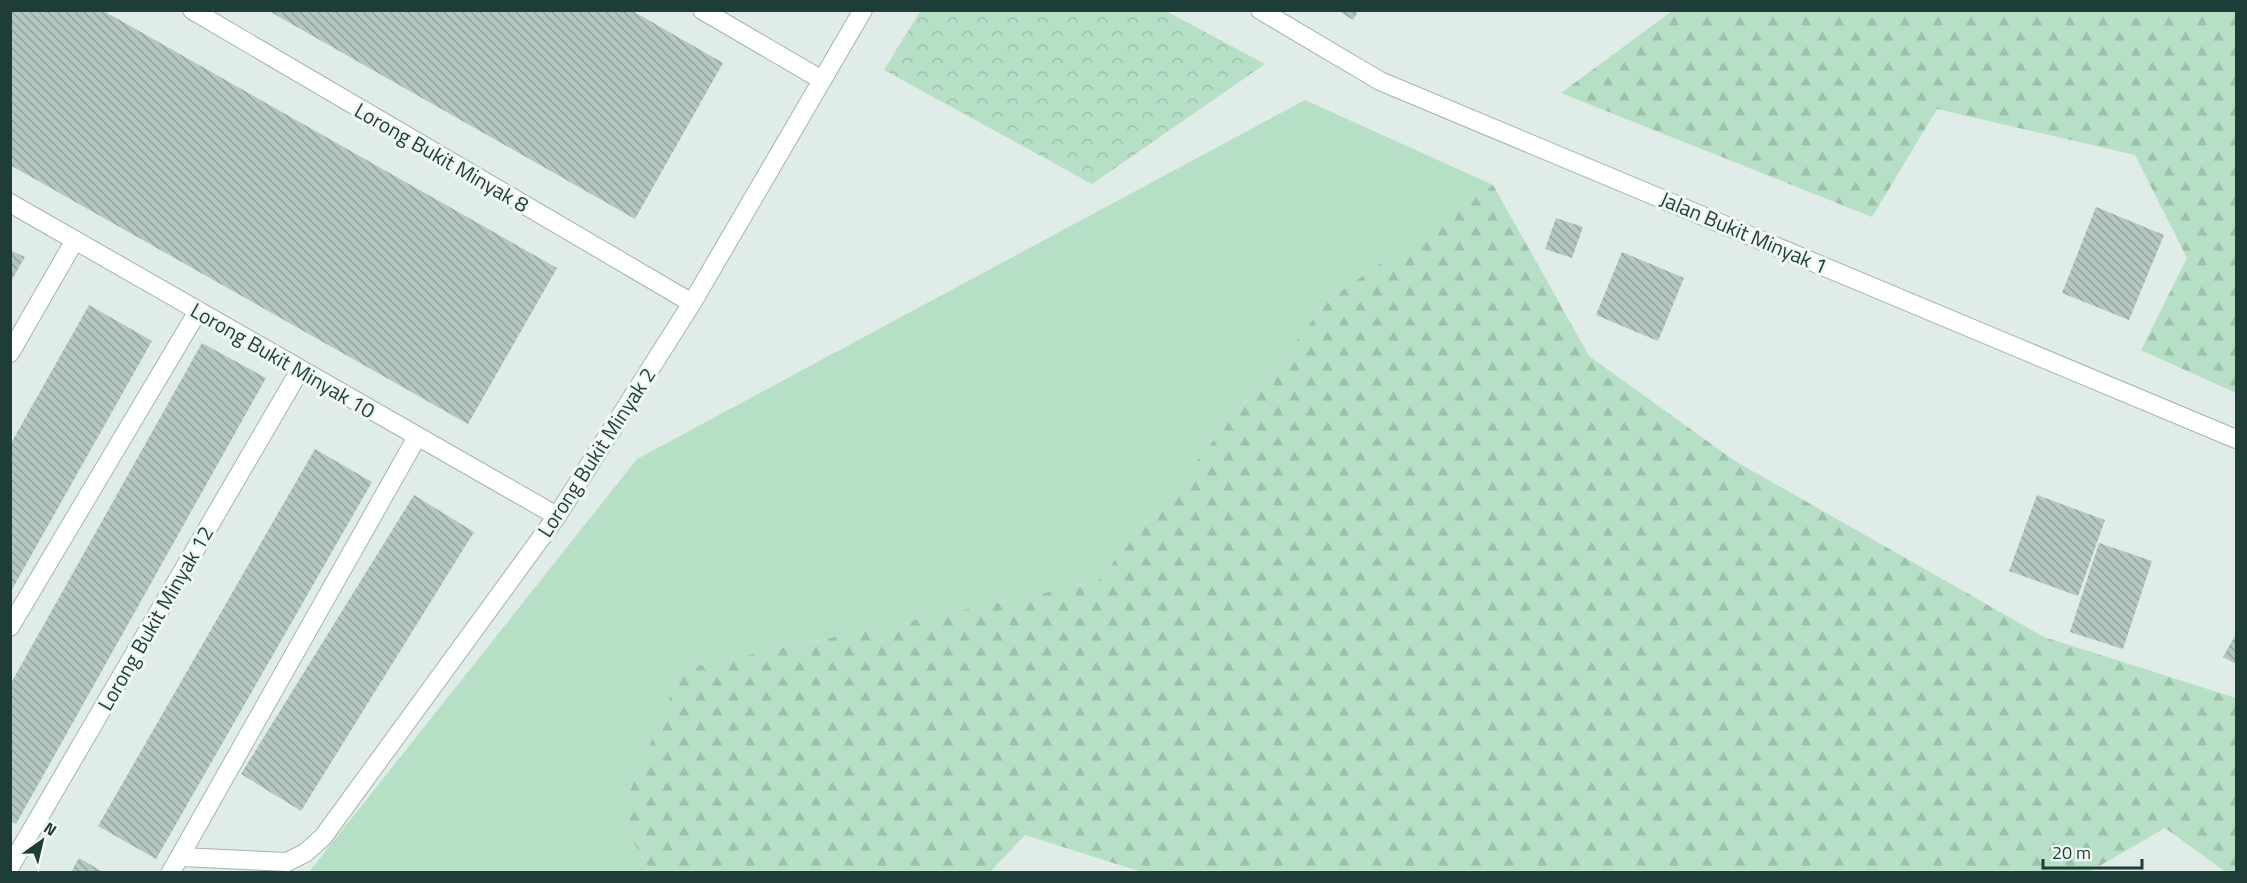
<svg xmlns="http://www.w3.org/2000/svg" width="2247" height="883" viewBox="0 0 2247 883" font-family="'Titillium Web',sans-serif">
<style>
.grass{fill:#b7dfc5}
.forest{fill:url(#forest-firs)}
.park{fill:url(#park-crowns)}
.building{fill:url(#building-back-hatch)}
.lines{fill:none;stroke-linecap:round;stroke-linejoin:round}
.service-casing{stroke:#a2b4af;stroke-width:20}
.minor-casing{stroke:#a2b4af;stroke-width:20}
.service{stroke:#fff;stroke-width:18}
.minor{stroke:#fff;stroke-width:18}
.labels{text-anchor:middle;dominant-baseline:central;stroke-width:6;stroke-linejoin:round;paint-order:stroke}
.street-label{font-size:21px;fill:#1f3d38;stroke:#f0f8f5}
</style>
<defs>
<pattern id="forest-firs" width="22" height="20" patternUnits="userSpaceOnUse" patternTransform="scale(1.5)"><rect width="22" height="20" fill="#b7dfc5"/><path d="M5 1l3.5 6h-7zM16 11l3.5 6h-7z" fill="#9dc0aa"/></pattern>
<pattern id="park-crowns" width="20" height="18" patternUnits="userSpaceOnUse" patternTransform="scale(1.5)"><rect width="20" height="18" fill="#b7dfc5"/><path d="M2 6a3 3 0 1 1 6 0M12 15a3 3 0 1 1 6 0" fill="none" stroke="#9dc0aa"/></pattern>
<pattern id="building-back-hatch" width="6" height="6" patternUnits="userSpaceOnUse" patternTransform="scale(1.5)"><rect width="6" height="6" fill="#b5c7c1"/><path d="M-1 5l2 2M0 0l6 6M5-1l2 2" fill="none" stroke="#93a39e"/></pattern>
</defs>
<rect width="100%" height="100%" fill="#e0ece7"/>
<path class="grass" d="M 1305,100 L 1493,185 L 1331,298 L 1097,582 L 682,669 L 619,817 L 651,872 L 309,872 L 637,459 Z"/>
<path class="forest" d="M 1672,11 L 2236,11 L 2236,393 L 2141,350 L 2187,258 L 2135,155 L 1937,109 L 1872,217 L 1561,93 Z
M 1493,185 L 1589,356 L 1735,461 L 2044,637 L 2236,698 L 2236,872 L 2226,872 L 2165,828 L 2089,872 L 1142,872 L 1025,835 L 990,872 L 651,872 L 619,817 L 682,669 L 1097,582 L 1331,298 Z"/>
<path class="park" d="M 921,10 L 1166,11 L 1265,64 L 1092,184 L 884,70 Z"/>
<path class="building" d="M 10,10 L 102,10 L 557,268 L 468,424 L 10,165 Z
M 267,10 L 631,10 L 723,63 L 635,219 Z
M 1337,10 L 1359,10 L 1353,20 Z
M 2096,207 L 2164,235 L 2129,320 L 2062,293 Z
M 1556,218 L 1583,227 L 1572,258 L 1545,249 Z
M 10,250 L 25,257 L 10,283 Z
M 1622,252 L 1684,278 L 1658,341 L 1596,315 Z
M 89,305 L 152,341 L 10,593 L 10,445 Z
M 202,343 L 266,378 L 16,824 L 10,821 L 10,685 Z
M 315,449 L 372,482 L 156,859 L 98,826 Z
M 414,495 L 474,532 L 301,811 L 241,774 Z
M 2037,495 L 2105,520 L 2078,596 L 2009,571 Z
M 2099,543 L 2152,561 L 2123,649 L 2070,632 Z
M 2236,634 L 2236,664 L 2223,657 Z
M 79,858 L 103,872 L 71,872 Z"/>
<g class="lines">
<defs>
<path id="service" d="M 10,627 L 198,311
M 181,857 L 287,862
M 171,872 L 417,437"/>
<path id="minor" d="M 192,10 L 692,303
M 702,10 L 822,80
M 1260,10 L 1380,81 L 2236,439
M 10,203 L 557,516
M 10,353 L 75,240
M 287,862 L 305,853 L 323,837 L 557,516 L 692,303 L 863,10
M 10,867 L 300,370"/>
</defs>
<use href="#service" class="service-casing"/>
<use href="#minor" class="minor-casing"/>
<use href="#service" class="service"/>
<use href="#minor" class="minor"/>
</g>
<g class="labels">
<g class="street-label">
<text transform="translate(442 157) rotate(30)">Lorong Bukit Minyak 8</text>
<text transform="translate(1744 232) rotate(23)">Jalan Bukit Minyak 1</text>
<text transform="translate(283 360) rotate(30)">Lorong Bukit Minyak 10</text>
<text transform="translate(596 452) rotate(-57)">Lorong Bukit Minyak 2</text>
<text transform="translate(155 618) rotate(-60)">Lorong Bukit Minyak 12</text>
</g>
</g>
<rect width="2247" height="883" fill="none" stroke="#1f3d38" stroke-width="24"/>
<g transform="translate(42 841) rotate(34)" stroke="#f0f8f5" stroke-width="4.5" paint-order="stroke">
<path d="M0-4.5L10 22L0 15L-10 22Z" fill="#1f3d38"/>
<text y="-9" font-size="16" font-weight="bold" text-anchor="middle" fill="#1f3d38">N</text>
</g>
<path d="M2043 859v9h99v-9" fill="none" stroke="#1f3d38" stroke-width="3"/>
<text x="2052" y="859" font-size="18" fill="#1f3d38" stroke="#f0f8f5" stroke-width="4.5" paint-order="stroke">20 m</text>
</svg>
